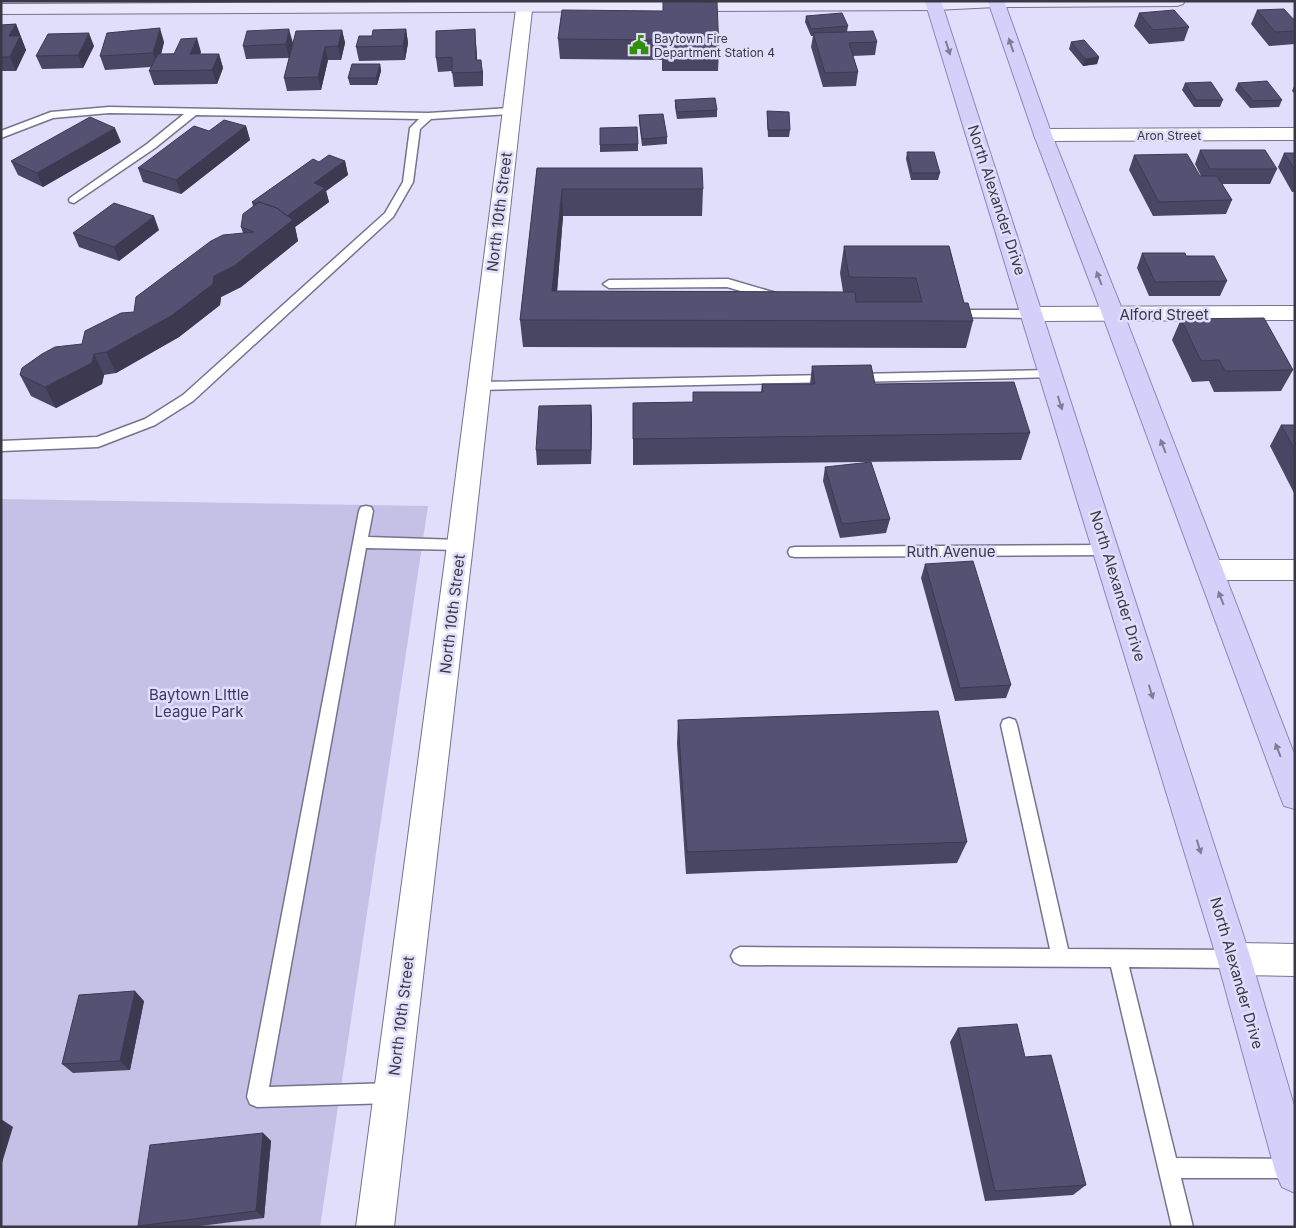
<svg xmlns="http://www.w3.org/2000/svg" width="1296" height="1228" viewBox="0 0 1296 1228" font-family="Inter,sans-serif">
<style>
.green{fill:#c4c0e6}
.lines{fill:none;stroke-linecap:round;stroke-linejoin:round}
.lane-casing{stroke:#76738d;stroke-width:3}
.street-casing{stroke:#76738d;stroke-width:2}
.secondary-casing{stroke:#76738d;stroke-width:2}
.primary-casing{stroke:#8c86b8;stroke-width:2}
.lane{fill:#fff;fill-rule:evenodd}
.street{fill:#fff;fill-rule:evenodd}
.secondary{fill:#eae7fd;fill-rule:evenodd}
.primary{fill:#d5d0fa;fill-rule:evenodd}
.wall{fill:#494663}
.shaded-wall{fill:#3c3950}
.building{fill:#555173;stroke:#3c3950}
.oneway{fill:#7f7c96}
.labels{text-anchor:middle;dominant-baseline:central;stroke-width:5;stroke-linejoin:round;paint-order:stroke}
.far-poi-label{font-size:12px;fill:#393844;stroke:#e1defb;text-anchor:start}
.far-street-label{font-size:12px;fill:#393844;stroke:#e1defb}
.street-label{font-size:15px;fill:#393844;stroke:#e1defb}
.park-label{font-size:15px;fill:#3e3567;stroke:#e1defb}
</style>
<rect width="100%" height="100%" fill="#e1defb"/>
<path class="green" d="M 1,499 L 428,506 L 320,1227 L 1,1227 Z"/>
<g class="lines">
<defs>
<path id="lane" d="M 109,107 L 428,113 L 511,108 L 516,111 L 511,114 L 431,119 L 420,129 L 413,182 L 393,217 L 193,401 L 155,425 L 98,447 L 1,451 L 1,441 L 97,437 L 145,419 L 183,395 L 385,213 L 403,182 L 410,128 L 419,119 L 196,115 L 155,148 L 74,203 L 70,202 L 69,200 L 70,198 L 147,144 L 184,114 L 109,113 L 53,118 L 1,138 L 1,131 L 51,112 Z
M 728,279 L 783,295 L 785,298 L 779,302 L 727,287 L 609,288 L 603,284 L 609,280 Z
M 953,310 L 1033,310 L 1039,314 L 1033,318 L 949,317 L 947,314 L 949,311 Z
M 1051,370 L 1057,374 L 1055,377 L 855,382 L 849,378 L 855,374 Z
M 830,375 L 836,379 L 834,382 L 479,390 L 473,386 L 479,382 Z
M 366,506 L 371,507 L 373,511 L 368,537 L 460,540 L 465,541 L 467,545 L 465,549 L 460,550 L 366,548 L 269,1087 L 391,1083 L 398,1086 L 401,1093 L 398,1100 L 391,1103 L 257,1107 L 250,1104 L 247,1097 L 359,511 L 361,507 Z
M 1106,545 L 1111,546 L 1113,550 L 1111,554 L 1106,555 L 795,557 L 790,556 L 788,552 L 790,548 L 795,547 Z
M 1009,718 L 1015,720 L 1017,725 L 1068,949 L 1234,950 L 1241,953 L 1243,959 L 1241,965 L 1234,968 L 1129,967 L 1176,1158 L 1295,1159 L 1295,1177 L 1293,1178 L 1181,1178 L 1193,1227 L 1172,1227 L 1111,967 L 740,965 L 734,962 L 731,956 L 734,950 L 740,947 L 1050,949 L 1001,725 L 1003,720 Z"/>
<path id="street" d="M 517,1 L 533,1 L 473,545 L 394,1227 L 356,1227 L 447,545 Z
M 1295,128 L 1295,140 L 1043,141 L 1036,139 L 1034,135 L 1036,131 L 1043,129 Z
M 1295,306 L 1295,320 L 1033,321 L 1025,319 L 1022,314 L 1025,309 L 1033,307 Z
M 1210,560 L 1295,560 L 1295,580 L 1210,580 L 1201,577 L 1197,570 L 1201,563 Z
M 1234,943 L 1295,944 L 1295,976 L 1234,975 L 1222,971 L 1217,959 L 1222,947 Z"/>
<path id="secondary" d="M 651,1 L 1185,1 L 1183,4 L 1177,6 L 996,7 L 935,10 L 1,14 L 1,4 Z"/>
<path id="primary" d="M 925,1 L 941,1 L 1251,959 L 1295,1109 L 1295,1193 L 1282,1187 L 1276,1174 L 1217,959 Z
M 988,1 L 1004,1 L 1052,135 L 1124,314 L 1295,756 L 1295,809 L 1284,806 L 1280,796 L 1102,314 L 1034,135 Z"/>
</defs>
<use href="#lane" class="lane-casing"/>
<use href="#street" class="street-casing"/>
<use href="#secondary" class="secondary-casing"/>
<use href="#primary" class="primary-casing"/>
<use href="#lane" class="lane"/>
<use href="#street" class="street"/>
<use href="#secondary" class="secondary"/>
<use href="#primary" class="primary"/>
</g>
<path class="wall" d="M 562,10 L 719,51 L 718,71 L 662,71 L 662,60 L 560,59 L 558,39 Z
M 1257,10 L 1293,19 L 1295,15 L 1295,44 L 1269,46 L 1251,24 Z
M 1139,13 L 1189,27 L 1184,41 L 1149,44 L 1134,26 Z
M 806,16 L 848,26 L 847,32 L 877,42 L 875,55 L 853,56 L 858,72 L 856,86 L 823,87 L 811,47 L 813,36 L 811,36 L 805,22 Z
M 16,24 L 26,50 L 16,71 L 1,71 L 1,25 Z
M 406,29 L 408,43 L 405,60 L 359,61 L 356,47 L 372,36 Z
M 342,30 L 345,43 L 341,60 L 328,60 L 321,90 L 287,91 L 284,78 L 289,58 L 246,59 L 243,46 L 293,43 Z
M 164,42 L 161,54 L 201,52 L 200,54 L 219,54 L 223,68 L 217,84 L 154,85 L 149,71 L 151,67 L 105,70 L 100,56 Z
M 1071,42 L 1099,57 L 1097,64 L 1083,66 L 1069,49 Z
M 476,43 L 477,60 L 483,73 L 483,86 L 454,87 L 452,71 L 438,72 L 436,58 Z
M 94,46 L 83,68 L 42,69 L 36,56 Z
M 380,64 L 381,71 L 377,85 L 350,85 L 348,78 Z
M 1185,83 L 1223,100 L 1220,107 L 1194,107 L 1182,90 Z
M 1238,83 L 1282,100 L 1279,107 L 1250,108 L 1235,90 Z
M 1295,84 L 1295,94 L 1292,91 Z
M 675,100 L 717,110 L 717,117 L 677,119 L 675,107 Z
M 767,111 L 790,130 L 789,137 L 768,137 L 767,118 Z
M 639,115 L 667,137 L 667,144 L 642,146 L 639,122 Z
M 246,126 L 250,140 L 181,194 L 143,182 L 138,168 L 209,131 Z
M 600,128 L 638,144 L 638,151 L 600,152 Z
M 121,142 L 43,187 L 18,175 L 11,161 Z
M 1200,150 L 1277,169 L 1270,184 L 1222,184 L 1232,200 L 1226,214 L 1153,216 L 1129,170 L 1134,155 L 1201,176 L 1195,164 Z
M 907,152 L 940,173 L 938,180 L 911,180 L 906,159 Z
M 1284,153 L 1295,153 L 1295,192 L 1292,192 L 1278,167 Z
M 345,161 L 348,175 L 326,191 L 329,202 L 295,227 L 298,241 L 241,287 L 221,297 L 220,305 L 179,337 L 116,373 L 104,375 L 102,384 L 56,408 L 31,396 L 20,375 L 82,344 L 134,312 L 243,233 L 241,227 L 253,206 L 252,202 L 319,162 Z
M 537,168 L 703,189 L 702,216 L 563,216 L 557,291 L 843,292 L 840,273 L 844,246 L 949,246 L 964,303 L 973,321 L 966,348 L 523,347 L 520,320 Z
M 159,230 L 119,261 L 79,247 L 73,233 Z
M 1142,253 L 1186,256 L 1227,281 L 1220,296 L 1149,296 L 1137,268 Z
M 1181,319 L 1293,370 L 1281,391 L 1214,392 L 1209,381 L 1192,382 L 1172,340 Z
M 812,366 L 875,384 L 1030,433 L 1021,460 L 633,465 L 633,403 L 693,402 L 693,392 L 761,392 L 762,384 L 810,384 Z
M 591,405 L 592,420 L 591,464 L 537,465 L 536,450 Z
M 1281,425 L 1295,425 L 1295,495 L 1270,446 Z
M 825,467 L 890,519 L 886,533 L 840,538 L 823,481 Z
M 925,564 L 1011,685 L 1006,698 L 955,701 L 921,578 Z
M 678,720 L 967,842 L 957,863 L 686,874 L 677,744 Z
M 144,1001 L 130,1070 L 73,1073 L 62,1064 Z
M 958,1028 L 1025,1057 L 1086,1185 L 1073,1195 L 985,1201 L 950,1042 Z
M 263,1133 L 271,1141 L 264,1218 L 192,1227 L 139,1227 L 138,1226 Z"/>
<path class="shaded-wall" d="M 16,24 L 26,50 L 16,71 L 10,57 L 9,36 Z
M 160,28 L 164,42 L 158,67 L 153,53 Z
M 289,29 L 293,43 L 289,58 L 286,44 Z
M 406,29 L 408,43 L 405,60 L 403,46 Z
M 475,29 L 476,43 L 478,74 L 476,60 Z
M 342,30 L 345,43 L 341,60 L 338,46 Z
M 89,33 L 94,46 L 83,68 L 78,55 Z
M 197,38 L 201,52 L 194,68 L 190,54 Z
M 325,47 L 328,60 L 321,90 L 318,77 Z
M 219,54 L 223,68 L 217,84 L 212,70 Z
M 1099,57 L 1097,64 L 1083,66 L 1085,59 Z
M 481,60 L 483,73 L 483,86 L 482,72 Z
M 380,64 L 381,71 L 377,85 L 376,78 Z
M 246,126 L 250,140 L 181,194 L 176,180 Z
M 115,128 L 121,142 L 43,187 L 37,173 Z
M 345,161 L 348,175 L 326,191 L 329,202 L 295,227 L 298,241 L 241,287 L 221,297 L 220,305 L 179,337 L 116,373 L 106,352 L 214,276 L 286,216 L 314,183 Z
M 562,189 L 563,216 L 555,318 L 552,291 Z
M 154,216 L 159,230 L 119,261 L 114,247 Z
M 94,354 L 104,375 L 102,384 L 56,408 L 45,387 Z
M 591,405 L 592,420 L 591,464 Z
M 135,991 L 144,1001 L 130,1070 L 120,1061 Z
M 1,1119 L 13,1127 L 1,1166 Z
M 263,1133 L 271,1141 L 264,1218 L 256,1211 Z"/>
<path class="building" d="M 663,1 L 717,2 L 719,51 L 662,51 L 662,40 L 558,39 L 562,10 L 663,11 Z
M 1284,9 L 1295,21 L 1295,31 L 1275,32 L 1257,10 Z
M 1174,10 L 1189,27 L 1153,30 L 1139,13 Z
M 842,13 L 848,26 L 811,29 L 806,16 Z
M 16,24 L 9,36 L 20,36 L 10,57 L 1,57 L 1,25 Z
M 160,28 L 153,53 L 100,56 L 107,33 Z
M 289,29 L 286,44 L 243,46 L 247,31 Z
M 406,29 L 403,46 L 356,47 L 359,36 L 372,36 L 373,30 Z
M 475,29 L 476,60 L 481,60 L 482,72 L 452,73 L 452,57 L 436,58 L 436,31 Z
M 342,30 L 338,46 L 325,47 L 318,77 L 284,78 L 296,31 Z
M 873,31 L 877,42 L 849,43 L 858,72 L 825,73 L 813,33 Z
M 89,33 L 78,55 L 36,56 L 48,34 Z
M 197,38 L 190,54 L 219,54 L 212,70 L 149,71 L 158,54 L 174,54 L 181,39 Z
M 1084,40 L 1099,57 L 1085,59 L 1071,42 Z
M 352,64 L 380,64 L 376,78 L 348,78 Z
M 1267,81 L 1282,100 L 1253,101 L 1238,83 Z
M 1211,82 L 1223,100 L 1196,100 L 1185,83 Z
M 715,98 L 717,110 L 677,112 L 675,100 Z
M 767,111 L 789,112 L 790,130 L 768,130 Z
M 663,114 L 667,137 L 642,139 L 639,115 Z
M 90,117 L 115,128 L 37,173 L 11,161 Z
M 224,120 L 246,126 L 176,180 L 138,168 L 194,126 L 209,131 Z
M 637,127 L 638,144 L 600,145 L 600,128 Z
M 1200,150 L 1265,150 L 1277,169 L 1210,169 Z
M 907,152 L 934,152 L 940,173 L 912,173 Z
M 1284,153 L 1295,153 L 1295,170 Z
M 1187,154 L 1200,176 L 1217,176 L 1232,200 L 1159,202 L 1134,155 Z
M 329,155 L 345,161 L 314,183 L 325,188 L 287,216 L 277,208 L 259,202 L 256,204 L 252,202 L 313,159 L 319,162 Z
M 537,168 L 702,168 L 703,189 L 562,189 L 552,291 L 855,292 L 856,302 L 922,302 L 916,278 L 849,277 L 844,246 L 949,246 L 964,303 L 968,303 L 973,321 L 520,320 Z
M 259,202 L 277,208 L 293,220 L 234,266 L 214,276 L 213,284 L 171,316 L 106,352 L 94,354 L 92,363 L 45,387 L 20,375 L 22,368 L 42,354 L 55,347 L 82,344 L 85,331 L 121,313 L 134,312 L 136,297 L 211,241 L 223,235 L 254,232 L 241,227 L 243,214 Z
M 114,203 L 154,216 L 114,247 L 73,233 Z
M 1142,253 L 1185,253 L 1186,256 L 1214,256 L 1227,281 L 1155,282 Z
M 1264,318 L 1293,370 L 1225,371 L 1219,360 L 1201,361 L 1181,319 Z
M 871,365 L 875,384 L 1014,382 L 1030,433 L 633,439 L 633,403 L 693,402 L 693,392 L 763,392 L 762,384 L 815,384 L 812,366 Z
M 591,405 L 591,450 L 536,450 L 539,406 Z
M 1281,425 L 1295,425 L 1295,450 Z
M 871,462 L 890,519 L 842,524 L 825,467 Z
M 973,561 L 1011,685 L 960,688 L 925,564 Z
M 938,711 L 967,842 L 687,852 L 678,720 Z
M 135,991 L 120,1061 L 62,1064 L 79,995 Z
M 1017,1024 L 1025,1057 L 1051,1055 L 1086,1185 L 995,1191 L 958,1028 Z
M 263,1133 L 256,1211 L 138,1226 L 150,1145 Z"/>
<defs><path id="oneway-solid" d="M-6-.8H1V-3.2L6.5 0L1 3.2V.8H-6Z" transform="scale(1.25)"/></defs>
<g class="oneway">
<use href="#oneway-solid" transform="translate(1011 45) rotate(-109)"/>
<use href="#oneway-solid" transform="translate(948 48) rotate(72)"/>
<use href="#oneway-solid" transform="translate(1099 278) rotate(-111)"/>
<use href="#oneway-solid" transform="translate(1060 403) rotate(73)"/>
<use href="#oneway-solid" transform="translate(1163 446) rotate(-111)"/>
<use href="#oneway-solid" transform="translate(1221 598) rotate(-111)"/>
<use href="#oneway-solid" transform="translate(1151 692) rotate(73)"/>
<use href="#oneway-solid" transform="translate(1278 750) rotate(-111)"/>
<use href="#oneway-solid" transform="translate(1199 847) rotate(73)"/>
</g>
<defs>
<symbol id="civic-bare" viewBox="-9 -9 18 18"><path d="M-.6-6.5H3V-4.5H.6V-3L4-1V1h2V6H-6V1h2V-1L-.6-3ZM-1.2 2.5V6h2.4V2.5Z" fill="#309009" stroke="#e1defb" stroke-width="2.5" paint-order="stroke"/></symbol>
</defs>
<g fill-rule="evenodd">
<use href="#civic-bare" x="625" y="31" width="28" height="28"/>
</g>
<g class="labels">
<g class="far-poi-label">
<text x="654" y="38">Baytown Fire<tspan x="654" dy="14">Department Station 4</tspan></text>
</g>
<g class="far-street-label">
<text x="1169" y="135">Aron Street</text>
</g>
<g class="street-label">
<text transform="translate(997 200) rotate(72)">North Alexander Drive</text>
<text transform="translate(499 212) rotate(-83)">North 10th Street</text>
<text x="1164" y="314">Alford Street</text>
<text x="951" y="551">Ruth Avenue</text>
<text transform="translate(1118 586) rotate(73)">North Alexander Drive</text>
<text transform="translate(452 614) rotate(-83)">North 10th Street</text>
<text transform="translate(1237 973) rotate(74)">North Alexander Drive</text>
<text transform="translate(401 1016) rotate(-83)">North 10th Street</text>
</g>
<g class="park-label">
<text x="199" y="694">Baytown LIttle<tspan x="199" dy="17">League Park</tspan></text>
</g>
</g>
<rect width="1296" height="1228" fill="none" stroke="#393844" stroke-width="5"/>
</svg>
